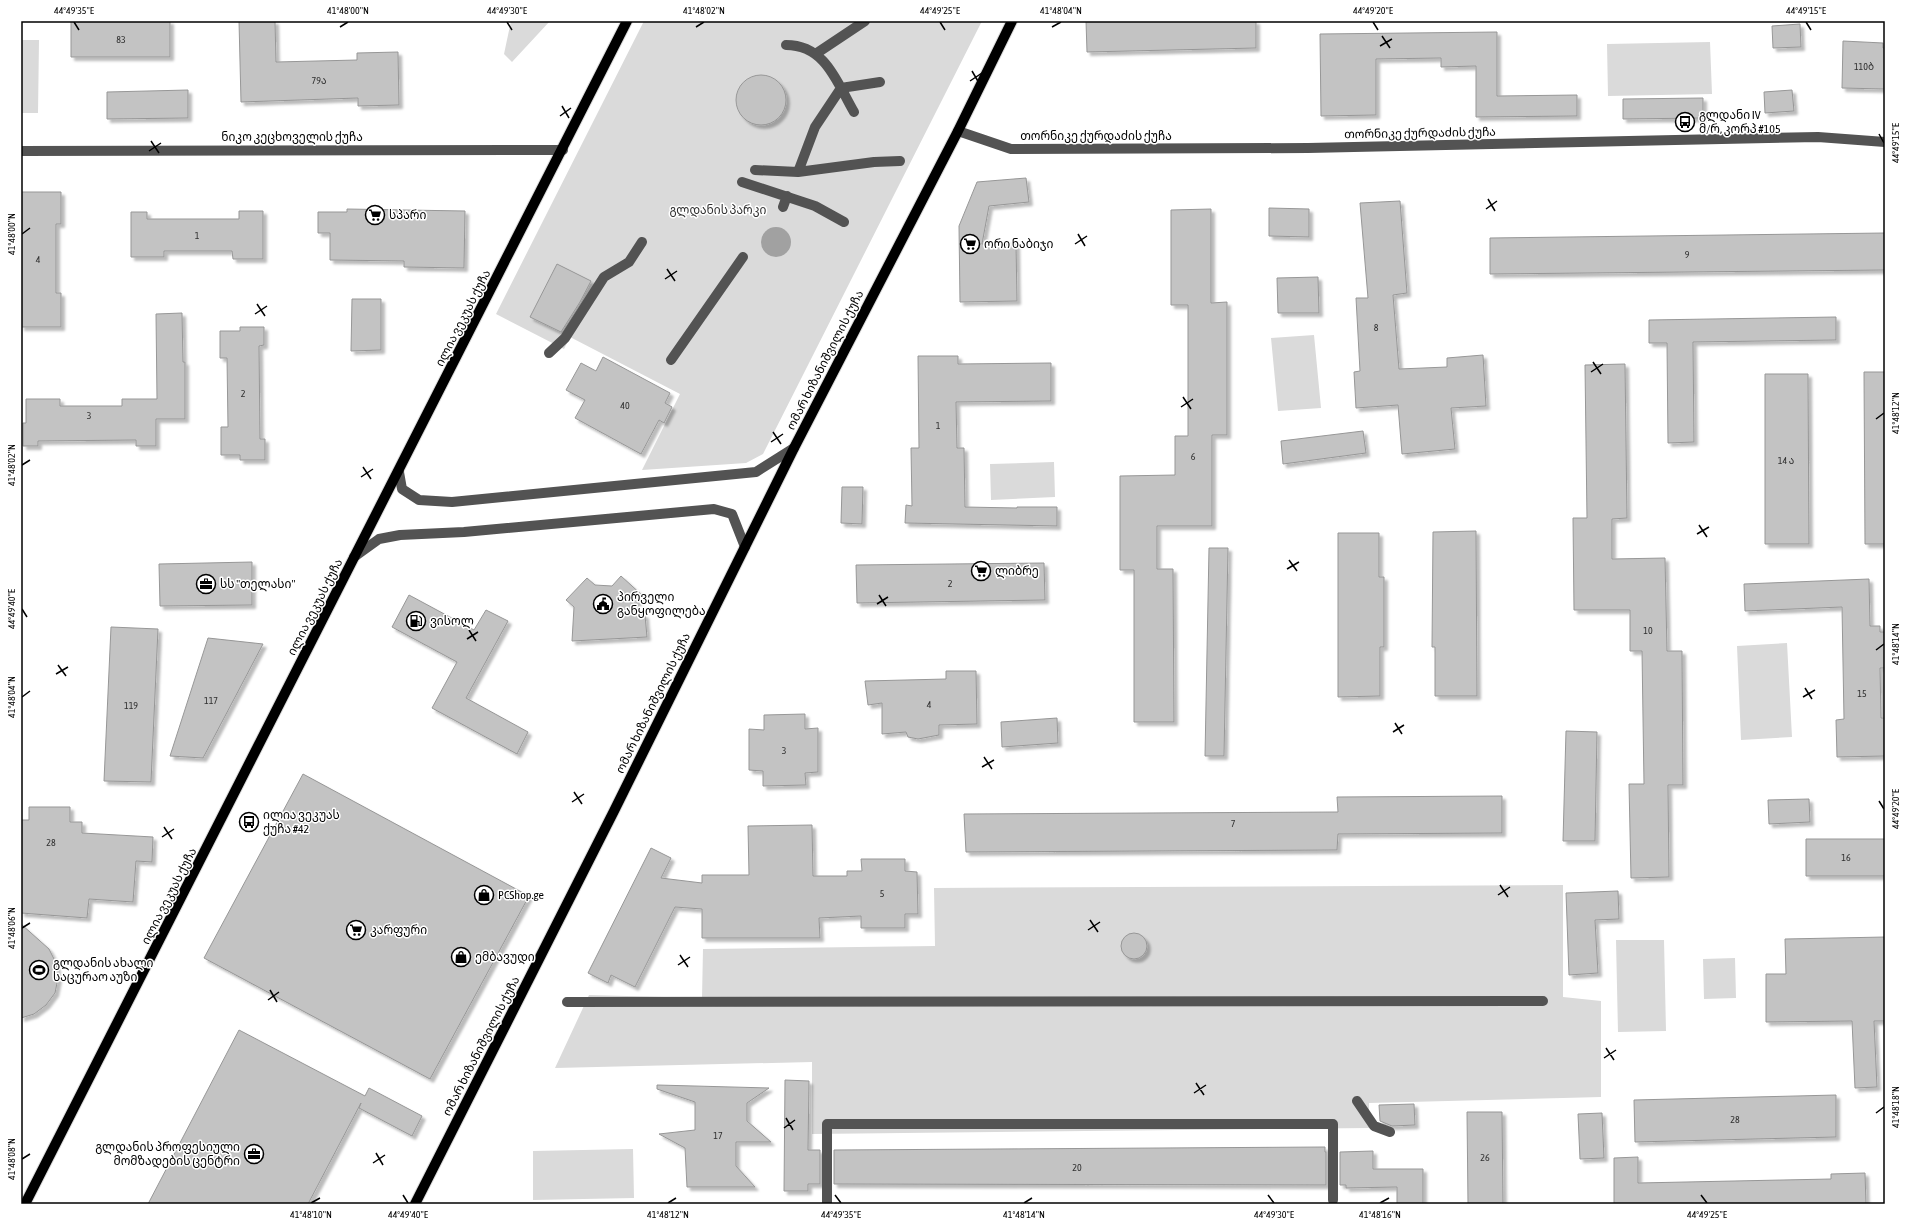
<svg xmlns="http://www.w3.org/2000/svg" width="1906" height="1225" viewBox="0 0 1906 1225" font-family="'Asap Condensed','Noto Sans Georgian',sans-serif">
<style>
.green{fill:#dadada}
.water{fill:#a1a1a1}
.building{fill:#c3c3c3;stroke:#979797;filter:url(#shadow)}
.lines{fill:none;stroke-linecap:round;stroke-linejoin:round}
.major-casing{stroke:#dbdbdb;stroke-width:12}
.minor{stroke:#535353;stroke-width:10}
.major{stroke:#000;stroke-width:10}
.ticks{fill:none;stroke:#000;stroke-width:1.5}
.labels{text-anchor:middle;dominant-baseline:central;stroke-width:3;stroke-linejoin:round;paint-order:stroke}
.number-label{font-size:10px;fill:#313131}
.poi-label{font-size:12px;fill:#000;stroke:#fff;text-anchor:start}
.street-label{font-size:12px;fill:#000;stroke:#fff}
.park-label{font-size:12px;fill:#313131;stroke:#fff}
.neatline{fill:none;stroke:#000;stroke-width:1.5}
.ticks-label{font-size:10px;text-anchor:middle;fill:#000}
</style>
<defs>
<filter id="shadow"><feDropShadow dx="3.5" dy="3.5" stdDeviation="1" flood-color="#0004"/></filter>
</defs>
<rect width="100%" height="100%" fill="#fff"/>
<path class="green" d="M 511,21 L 550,21 L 512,62 L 504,54 Z
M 644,21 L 982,21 L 763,454 L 746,463 L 642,470 L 680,394 L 570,337 L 564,349 L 496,314 Z
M 21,40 L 39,40 L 38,113 L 21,113 Z
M 1710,42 L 1712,94 L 1608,96 L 1607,44 Z
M 1314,335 L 1321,408 L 1278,411 L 1271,338 Z
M 1054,462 L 1055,497 L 991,500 L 990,464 Z
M 1787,643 L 1792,737 L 1741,740 L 1737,646 Z
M 1563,885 L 1563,997 L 1601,1001 L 1601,1097 L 1369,1103 L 1369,1128 L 812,1134 L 812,1062 L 555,1068 L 589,995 L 702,998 L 703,949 L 935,946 L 934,888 Z
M 1616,940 L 1664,940 L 1666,1031 L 1618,1032 Z
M 1735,958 L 1736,998 L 1704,999 L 1703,959 Z
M 633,1149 L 634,1198 L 533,1200 L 533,1151 Z"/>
<path class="water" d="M761 242a15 15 0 1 1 30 0a15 15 0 1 1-30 0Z"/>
<path class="building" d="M 71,21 L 170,21 L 170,57 L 71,57 Z
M 239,21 L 275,21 L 276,62 L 357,60 L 357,53 L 398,52 L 399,105 L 358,106 L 358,98 L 241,102 Z
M 1086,21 L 1256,21 L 1256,48 L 1087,52 Z
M 1800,24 L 1801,47 L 1773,48 L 1772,26 Z
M 1497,32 L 1497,96 L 1577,95 L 1577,116 L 1476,117 L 1476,66 L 1441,67 L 1441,58 L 1376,59 L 1376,115 L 1321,116 L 1320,34 Z
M 1843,41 L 1883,43 L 1883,48 L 1885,48 L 1884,89 L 1842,88 Z
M736 100a25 25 0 1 1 50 0a25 25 0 1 1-50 0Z
M 188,90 L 188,118 L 107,119 L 107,92 Z
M 1792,90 L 1794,111 L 1765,113 L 1764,92 Z
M 1703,98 L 1703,118 L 1623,119 L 1623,99 Z
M 1026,178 L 1029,202 L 989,206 L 982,244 L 1016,243 L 1017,301 L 960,302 L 959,226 L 977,182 Z
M 21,192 L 61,192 L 61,224 L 56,224 L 56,293 L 61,293 L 61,327 L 21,327 Z
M 1400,201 L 1407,293 L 1393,295 L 1399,369 L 1447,367 L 1447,358 L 1483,355 L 1486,406 L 1451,408 L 1455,449 L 1402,454 L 1398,405 L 1356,408 L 1354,372 L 1360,371 L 1356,298 L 1368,298 L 1360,203 Z
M 1269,208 L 1309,209 L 1309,237 L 1269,236 Z
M 347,209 L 465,211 L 464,268 L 404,267 L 404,261 L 330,260 L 330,233 L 318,233 L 318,212 L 347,212 Z
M 1211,209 L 1211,303 L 1227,302 L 1227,435 L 1212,435 L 1212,526 L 1157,526 L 1157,569 L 1173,569 L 1174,722 L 1134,722 L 1134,570 L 1120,570 L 1120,476 L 1175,475 L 1175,436 L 1188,436 L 1188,305 L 1171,305 L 1171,210 Z
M 239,211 L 263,211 L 263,259 L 233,259 L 232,251 L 164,251 L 164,257 L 131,257 L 131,212 L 147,212 L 147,219 L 239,219 Z
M 1885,233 L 1885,270 L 1490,274 L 1490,238 Z
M 557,264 L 591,281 L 580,302 L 561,332 L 530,317 Z
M 1318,277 L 1319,313 L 1278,313 L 1277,278 Z
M 352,299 L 381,299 L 381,350 L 351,351 Z
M 182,313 L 183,362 L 185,362 L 185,419 L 156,419 L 156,446 L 136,446 L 136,440 L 38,441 L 38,446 L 23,446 L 23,423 L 26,423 L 26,399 L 60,399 L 60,406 L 122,406 L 122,399 L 157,399 L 156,314 Z
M 1836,317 L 1836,340 L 1693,342 L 1694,442 L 1668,443 L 1667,343 L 1649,343 L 1649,320 Z
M 240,327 L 264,327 L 264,345 L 259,346 L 260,439 L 265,439 L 265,460 L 240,460 L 240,455 L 221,455 L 221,427 L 228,427 L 227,358 L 220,358 L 220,331 L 240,331 Z
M 918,356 L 958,356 L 958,364 L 1051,363 L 1051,401 L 956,402 L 957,448 L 964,448 L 965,507 L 1017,508 L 1017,507 L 1057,507 L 1057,526 L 905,523 L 906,505 L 912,506 L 911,448 L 919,448 Z
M 603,357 L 670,393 L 665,403 L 672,407 L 664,423 L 659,420 L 641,454 L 575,418 L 585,400 L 566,390 L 581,363 L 596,371 Z
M 1625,364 L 1627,518 L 1612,519 L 1612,559 L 1665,558 L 1667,651 L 1682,651 L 1683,785 L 1668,785 L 1669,877 L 1631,878 L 1629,784 L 1644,784 L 1642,651 L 1630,651 L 1630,610 L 1574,610 L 1573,518 L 1587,518 L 1585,365 Z
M 1864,372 L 1885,372 L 1885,544 L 1865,544 Z
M 1765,374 L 1808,374 L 1809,544 L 1765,544 Z
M 1363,431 L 1366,453 L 1283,464 L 1281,441 Z
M 842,487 L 863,487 L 862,524 L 841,523 Z
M 1476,531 L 1477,696 L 1435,696 L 1435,647 L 1432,647 L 1433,532 Z
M 1338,533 L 1379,533 L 1379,577 L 1384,577 L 1384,647 L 1380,647 L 1380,696 L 1338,697 Z
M 1209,548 L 1228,548 L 1224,756 L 1205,756 Z
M 252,562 L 252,605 L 160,606 L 159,564 Z
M 1044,563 L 1045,600 L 857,603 L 856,565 Z
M 621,576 L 643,596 L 631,609 L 645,615 L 647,637 L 572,641 L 574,607 L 566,600 L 587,578 L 595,585 L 612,586 Z
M 1869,579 L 1870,626 L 1880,626 L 1880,632 L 1885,632 L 1885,668 L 1880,668 L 1881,718 L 1885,718 L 1885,756 L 1837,757 L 1836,720 L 1844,719 L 1842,607 L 1745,611 L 1744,584 Z
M 409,595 L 474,630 L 486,610 L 508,621 L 466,698 L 528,732 L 517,754 L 432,708 L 457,662 L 392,627 Z
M 111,627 L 158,629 L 151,782 L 104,781 Z
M 208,638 L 263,644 L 203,758 L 170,756 Z
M 946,671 L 976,671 L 977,724 L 939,725 L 939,735 L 918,739 L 908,737 L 906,732 L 882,734 L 882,703 L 868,705 L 865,681 L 946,679 Z
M 805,714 L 805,729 L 818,728 L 818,772 L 805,773 L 806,785 L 763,786 L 763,771 L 749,770 L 749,729 L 764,730 L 764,715 Z
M 1057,718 L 1058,743 L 1002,747 L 1001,722 Z
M 1566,731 L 1597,732 L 1595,841 L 1563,841 Z
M 303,774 L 529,896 L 430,1079 L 204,958 Z
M 1502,796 L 1502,833 L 1338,834 L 1337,850 L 966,852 L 964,814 L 1338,812 L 1337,797 Z
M 1809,799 L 1810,822 L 1769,824 L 1768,800 Z
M 29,807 L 70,807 L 70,822 L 82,822 L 82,833 L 153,837 L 152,862 L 136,861 L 133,902 L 89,899 L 87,918 L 21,913 L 21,820 L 29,820 Z
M 812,825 L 813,876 L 847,876 L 847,871 L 862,871 L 861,859 L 905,859 L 905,871 L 917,872 L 918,914 L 905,914 L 905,928 L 861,928 L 861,916 L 819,918 L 820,938 L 702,938 L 702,909 L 675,907 L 635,987 L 611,975 L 608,983 L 588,973 L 651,848 L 671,858 L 661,878 L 702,883 L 702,875 L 749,875 L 748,826 Z
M 1806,839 L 1885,839 L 1885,876 L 1806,876 Z
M 1618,891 L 1619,919 L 1595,920 L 1598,973 L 1569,975 L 1566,893 Z
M 21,924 L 49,949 L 56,963 L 58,978 L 55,993 L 46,1005 L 34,1014 L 21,1018 Z
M1121 946a13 13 0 1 1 26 0a13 13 0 1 1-26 0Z
M 1885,937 L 1885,1021 L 1874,1021 L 1877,1087 L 1855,1088 L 1852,1021 L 1766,1022 L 1766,974 L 1786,974 L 1785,939 Z
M 239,1030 L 365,1096 L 369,1088 L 422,1116 L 412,1136 L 359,1108 L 361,1103 L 308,1204 L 148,1204 Z
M 785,1080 L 809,1081 L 808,1150 L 820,1150 L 820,1184 L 808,1184 L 808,1191 L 784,1191 Z
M 657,1085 L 769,1088 L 747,1103 L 747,1121 L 771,1142 L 736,1142 L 736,1166 L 755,1187 L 687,1187 L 685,1148 L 659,1134 L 695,1130 L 695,1102 L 657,1089 Z
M 1836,1095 L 1836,1137 L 1635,1142 L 1634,1100 Z
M 1414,1104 L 1415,1125 L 1392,1126 L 1380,1121 L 1379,1105 Z
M 1467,1112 L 1502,1112 L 1503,1204 L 1468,1204 Z
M 1602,1113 L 1604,1158 L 1580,1159 L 1578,1114 Z
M 1325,1147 L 1325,1152 L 1326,1152 L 1326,1185 L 834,1184 L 834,1150 Z
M 1373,1151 L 1373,1169 L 1423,1169 L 1423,1204 L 1397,1204 L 1397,1187 L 1346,1188 L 1346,1185 L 1340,1185 L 1340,1152 Z
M 1638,1157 L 1638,1183 L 1831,1179 L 1831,1174 L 1865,1173 L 1866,1204 L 1614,1204 L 1614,1158 Z"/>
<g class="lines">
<defs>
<path id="major" d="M 25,1204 L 627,21
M 415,1204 L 614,811 L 794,448 L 958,131 L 1012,21"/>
</defs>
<use href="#major" class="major-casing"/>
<path class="minor" d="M 786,45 C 826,45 837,83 854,112
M 817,53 L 865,21
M 958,131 L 1011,149 L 1308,148 L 1818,137 L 1885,142
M 21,151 L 563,150
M 755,170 L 798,172 L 874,162 L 900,161
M 798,172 L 815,127 L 841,88 L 880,82
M 742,182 L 815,206 L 844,222
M 783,207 L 787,196
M 549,353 L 565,338 L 604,277 L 629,262 L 642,242
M 671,360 L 743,257
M 399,472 L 402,489 L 419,500 L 452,502 L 756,472 L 794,448
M 354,557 L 379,539 L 400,535 L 464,532 L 714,509 L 732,514 L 745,547
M 567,1002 L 1543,1001
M 1357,1101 L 1374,1126 L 1390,1132
M 827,1204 L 827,1124 L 1333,1124 L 1333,1200"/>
<use href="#major" class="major"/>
</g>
<path class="ticks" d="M 74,22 L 79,30M 507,22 L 512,30M 940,22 L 945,30M 1373,22 L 1378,30M 1806,22 L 1811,30M 340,27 L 348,22M 696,27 L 704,22M 1052,27 L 1061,22M 1382,36 L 1390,48M 1380,46 L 1392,39M 972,71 L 979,83M 970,81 L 982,73M 562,106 L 569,118M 560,116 L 571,108M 1879,134 L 1884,143M 151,141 L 159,153M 149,151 L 161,143M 1488,199 L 1495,211M 1486,209 L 1497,201M 22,234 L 30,228M 1078,234 L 1085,246M 1075,244 L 1087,236M 667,269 L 675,281M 665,279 L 677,271M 257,304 L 265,316M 255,314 L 267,306M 1593,362 L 1601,374M 1591,372 L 1603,364M 1183,397 L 1191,409M 1181,407 L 1193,399M 1876,419 L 1884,413M 773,432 L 781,444M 771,442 L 783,434M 22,465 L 30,460M 363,467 L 371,479M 361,477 L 373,469M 1699,525 L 1707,537M 1697,534 L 1709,527M 1289,560 L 1297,571M 1287,569 L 1299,562M 879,595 L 886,606M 877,604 L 888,597M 22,609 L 27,617M 469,630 L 476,641M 467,639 L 478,632M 1876,650 L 1884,644M 58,665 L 66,676M 56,674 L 68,667M 1805,688 L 1812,699M 22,697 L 30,691M 1803,697 L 1815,690M 1395,723 L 1402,734M 1393,732 L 1404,725M 984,757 L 992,769M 982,767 L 994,760M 574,792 L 582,804M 1879,801 L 1884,809M 572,802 L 584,794M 164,827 L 172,839M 162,837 L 174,829M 1500,885 L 1508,897M 1498,895 L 1510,887M 1090,920 L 1098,932M 22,928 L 30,923M 1088,930 L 1100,922M 680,955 L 688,967M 678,965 L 690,957M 270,990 L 277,1002M 268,1000 L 279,992M 1606,1048 L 1614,1060M 1604,1058 L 1616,1050M 1196,1083 L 1204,1095M 1194,1093 L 1206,1085M 1876,1113 L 1884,1107M 786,1118 L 793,1130M 784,1128 L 795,1120M 376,1153 L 383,1165M 22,1159 L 30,1154M 373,1163 L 385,1155M 403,1195 L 408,1203M 835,1195 L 841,1203M 1268,1195 L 1274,1203M 1701,1195 L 1707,1203M 311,1203 L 320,1198M 668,1203 L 676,1198M 1024,1203 L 1032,1198M 1380,1203 L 1389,1198"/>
<defs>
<symbol id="bus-ring" viewBox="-11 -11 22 22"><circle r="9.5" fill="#fff" stroke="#000" stroke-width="1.5"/><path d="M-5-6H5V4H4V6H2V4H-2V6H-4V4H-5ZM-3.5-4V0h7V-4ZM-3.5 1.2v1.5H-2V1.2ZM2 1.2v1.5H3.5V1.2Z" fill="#000"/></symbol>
<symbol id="supermarket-ring" viewBox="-11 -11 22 22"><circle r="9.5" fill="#fff" stroke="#000" stroke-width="1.5"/><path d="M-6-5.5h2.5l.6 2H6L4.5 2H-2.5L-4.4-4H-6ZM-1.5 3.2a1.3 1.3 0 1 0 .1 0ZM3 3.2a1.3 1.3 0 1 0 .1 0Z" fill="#000"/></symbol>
<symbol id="office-ring" viewBox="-11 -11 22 22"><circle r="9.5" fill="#fff" stroke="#000" stroke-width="1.5"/><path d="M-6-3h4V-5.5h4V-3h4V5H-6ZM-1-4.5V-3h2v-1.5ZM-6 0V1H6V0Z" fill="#000"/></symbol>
<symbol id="civic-ring" viewBox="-11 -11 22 22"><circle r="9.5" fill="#fff" stroke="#000" stroke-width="1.5"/><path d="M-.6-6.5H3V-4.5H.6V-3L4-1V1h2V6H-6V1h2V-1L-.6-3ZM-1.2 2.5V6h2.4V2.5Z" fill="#000"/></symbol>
<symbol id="fuel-ring" viewBox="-11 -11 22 22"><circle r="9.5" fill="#fff" stroke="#000" stroke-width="1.5"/><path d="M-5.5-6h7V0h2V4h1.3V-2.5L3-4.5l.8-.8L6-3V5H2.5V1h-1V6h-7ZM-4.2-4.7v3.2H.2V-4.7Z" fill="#000"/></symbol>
<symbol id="shop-ring" viewBox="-11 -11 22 22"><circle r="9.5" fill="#fff" stroke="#000" stroke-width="1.5"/><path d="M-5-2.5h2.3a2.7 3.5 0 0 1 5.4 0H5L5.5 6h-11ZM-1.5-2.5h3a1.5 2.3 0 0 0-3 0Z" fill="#000"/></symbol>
<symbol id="stadium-ring" viewBox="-11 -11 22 22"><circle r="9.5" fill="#fff" stroke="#000" stroke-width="1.5"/><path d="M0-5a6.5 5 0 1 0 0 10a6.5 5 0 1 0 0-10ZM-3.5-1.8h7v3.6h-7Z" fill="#000"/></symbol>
</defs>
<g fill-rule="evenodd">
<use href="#bus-ring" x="1674" y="111" width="22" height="22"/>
<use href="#supermarket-ring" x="364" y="204" width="22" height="22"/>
<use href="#supermarket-ring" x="959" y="233" width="22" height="22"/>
<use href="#supermarket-ring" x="970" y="560" width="22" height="22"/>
<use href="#office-ring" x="195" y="573" width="22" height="22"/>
<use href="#civic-ring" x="592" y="593" width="22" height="22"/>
<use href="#fuel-ring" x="405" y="610" width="22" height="22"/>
<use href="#bus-ring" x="238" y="811" width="22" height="22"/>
<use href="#shop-ring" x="473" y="884" width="22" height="22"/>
<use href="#supermarket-ring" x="345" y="919" width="22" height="22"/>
<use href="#shop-ring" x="450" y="946" width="22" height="22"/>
<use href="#stadium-ring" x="28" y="959" width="22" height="22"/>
<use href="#office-ring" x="243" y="1143" width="22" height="22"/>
</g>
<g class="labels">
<g class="number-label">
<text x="121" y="39">83</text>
<text x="1864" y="66">110ბ</text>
<text x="319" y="80">79ა</text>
<text x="197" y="235">1</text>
<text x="1687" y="254">9</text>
<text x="38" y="259">4</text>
<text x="1376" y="327">8</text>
<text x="243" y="393">2</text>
<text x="625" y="405">40</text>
<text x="89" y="415">3</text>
<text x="938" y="425">1</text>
<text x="1193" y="456">6</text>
<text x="1786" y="460">14 ა</text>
<text x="950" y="583">2</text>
<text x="1648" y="630">10</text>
<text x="1862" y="693">15</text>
<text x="211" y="700">117</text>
<text x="929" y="704">4</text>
<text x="131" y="705">119</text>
<text x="784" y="750">3</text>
<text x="1233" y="823">7</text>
<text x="51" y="842">28</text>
<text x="1846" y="857">16</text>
<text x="882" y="893">5</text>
<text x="1735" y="1119">28</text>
<text x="718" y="1135">17</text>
<text x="1485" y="1157">26</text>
<text x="1077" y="1167">20</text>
</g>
<g class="poi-label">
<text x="1699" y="115">გლდანი IV<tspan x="1699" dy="14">მ/რ, კორპ #105</tspan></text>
<text x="389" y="215">სპარი</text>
<text x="984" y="244">ორი ნაბიჯი</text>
<text x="995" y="571">ლიბრე</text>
<text x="220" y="584">სს "თელასი"</text>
<text x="617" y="597">პირველი<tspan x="617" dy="14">განყოფილება</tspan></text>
<text x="430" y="621">ვისოლ</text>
<text x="263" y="815">ილია ვეკუას<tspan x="263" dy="14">ქუჩა #42</tspan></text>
<text x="498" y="895">PCShop.ge</text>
<text x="370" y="930">კარფური</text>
<text x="475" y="957">ემბავუდი</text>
<text x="53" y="963">გლდანის ახალი<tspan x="53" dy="14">საცურაო აუზი</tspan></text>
<text x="240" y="1147" text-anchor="end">გლდანის პროფესიული<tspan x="240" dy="14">მომზადების ცენტრი</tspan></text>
</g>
<g class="street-label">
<text transform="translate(1420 133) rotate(-1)">თორნიკე ქურდაძის ქუჩა</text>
<text x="1096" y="136">თორნიკე ქურდაძის ქუჩა</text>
<text x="292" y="137">ნიკო კეცხოველის ქუჩა</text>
<text transform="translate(463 318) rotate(-63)">ილია ვეკუას ქუჩა</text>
<text transform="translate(825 360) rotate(-63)">ომარ ხიზანიშვილის ქუჩა</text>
<text transform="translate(315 607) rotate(-63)">ილია ვეკუას ქუჩა</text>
<text transform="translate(653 703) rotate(-64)">ომარ ხიზანიშვილის ქუჩა</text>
<text transform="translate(169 896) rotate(-63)">ილია ვეკუას ქუჩა</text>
<text transform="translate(481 1046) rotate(-63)">ომარ ხიზანიშვილის ქუჩა</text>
</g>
<g class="park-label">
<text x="718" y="210">გლდანის პარკი</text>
</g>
</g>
<rect width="1906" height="1225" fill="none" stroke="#ffffff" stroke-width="44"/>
<rect x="22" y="22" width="1862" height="1181" class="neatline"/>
<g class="ticks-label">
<text x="74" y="14">44°49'35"E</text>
<text x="348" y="14">41°48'00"N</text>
<text x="507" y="14">44°49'30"E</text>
<text x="704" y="14">41°48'02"N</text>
<text x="940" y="14">44°49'25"E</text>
<text x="1061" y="14">41°48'04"N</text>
<text x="1373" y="14">44°49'20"E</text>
<text x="1806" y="14">44°49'15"E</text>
<text transform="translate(1895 143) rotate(-90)" y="4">44°49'15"E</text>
<text transform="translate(11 234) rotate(-90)" y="4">41°48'00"N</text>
<text transform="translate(1895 413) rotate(-90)" y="4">41°48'12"N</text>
<text transform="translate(11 465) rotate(-90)" y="4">41°48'02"N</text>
<text transform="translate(11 609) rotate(-90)" y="4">44°49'40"E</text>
<text transform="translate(1895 644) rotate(-90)" y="4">41°48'14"N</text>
<text transform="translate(11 697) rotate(-90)" y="4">41°48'04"N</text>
<text transform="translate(1895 809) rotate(-90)" y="4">44°49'20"E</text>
<text transform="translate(11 928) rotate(-90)" y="4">41°48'06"N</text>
<text transform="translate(1895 1107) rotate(-90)" y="4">41°48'18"N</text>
<text transform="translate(11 1159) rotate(-90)" y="4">41°48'08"N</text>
<text x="311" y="1218">41°48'10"N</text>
<text x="408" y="1218">44°49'40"E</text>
<text x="668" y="1218">41°48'12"N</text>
<text x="841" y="1218">44°49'35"E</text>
<text x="1024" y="1218">41°48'14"N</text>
<text x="1274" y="1218">44°49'30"E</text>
<text x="1380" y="1218">41°48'16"N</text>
<text x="1707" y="1218">44°49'25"E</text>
</g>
</svg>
